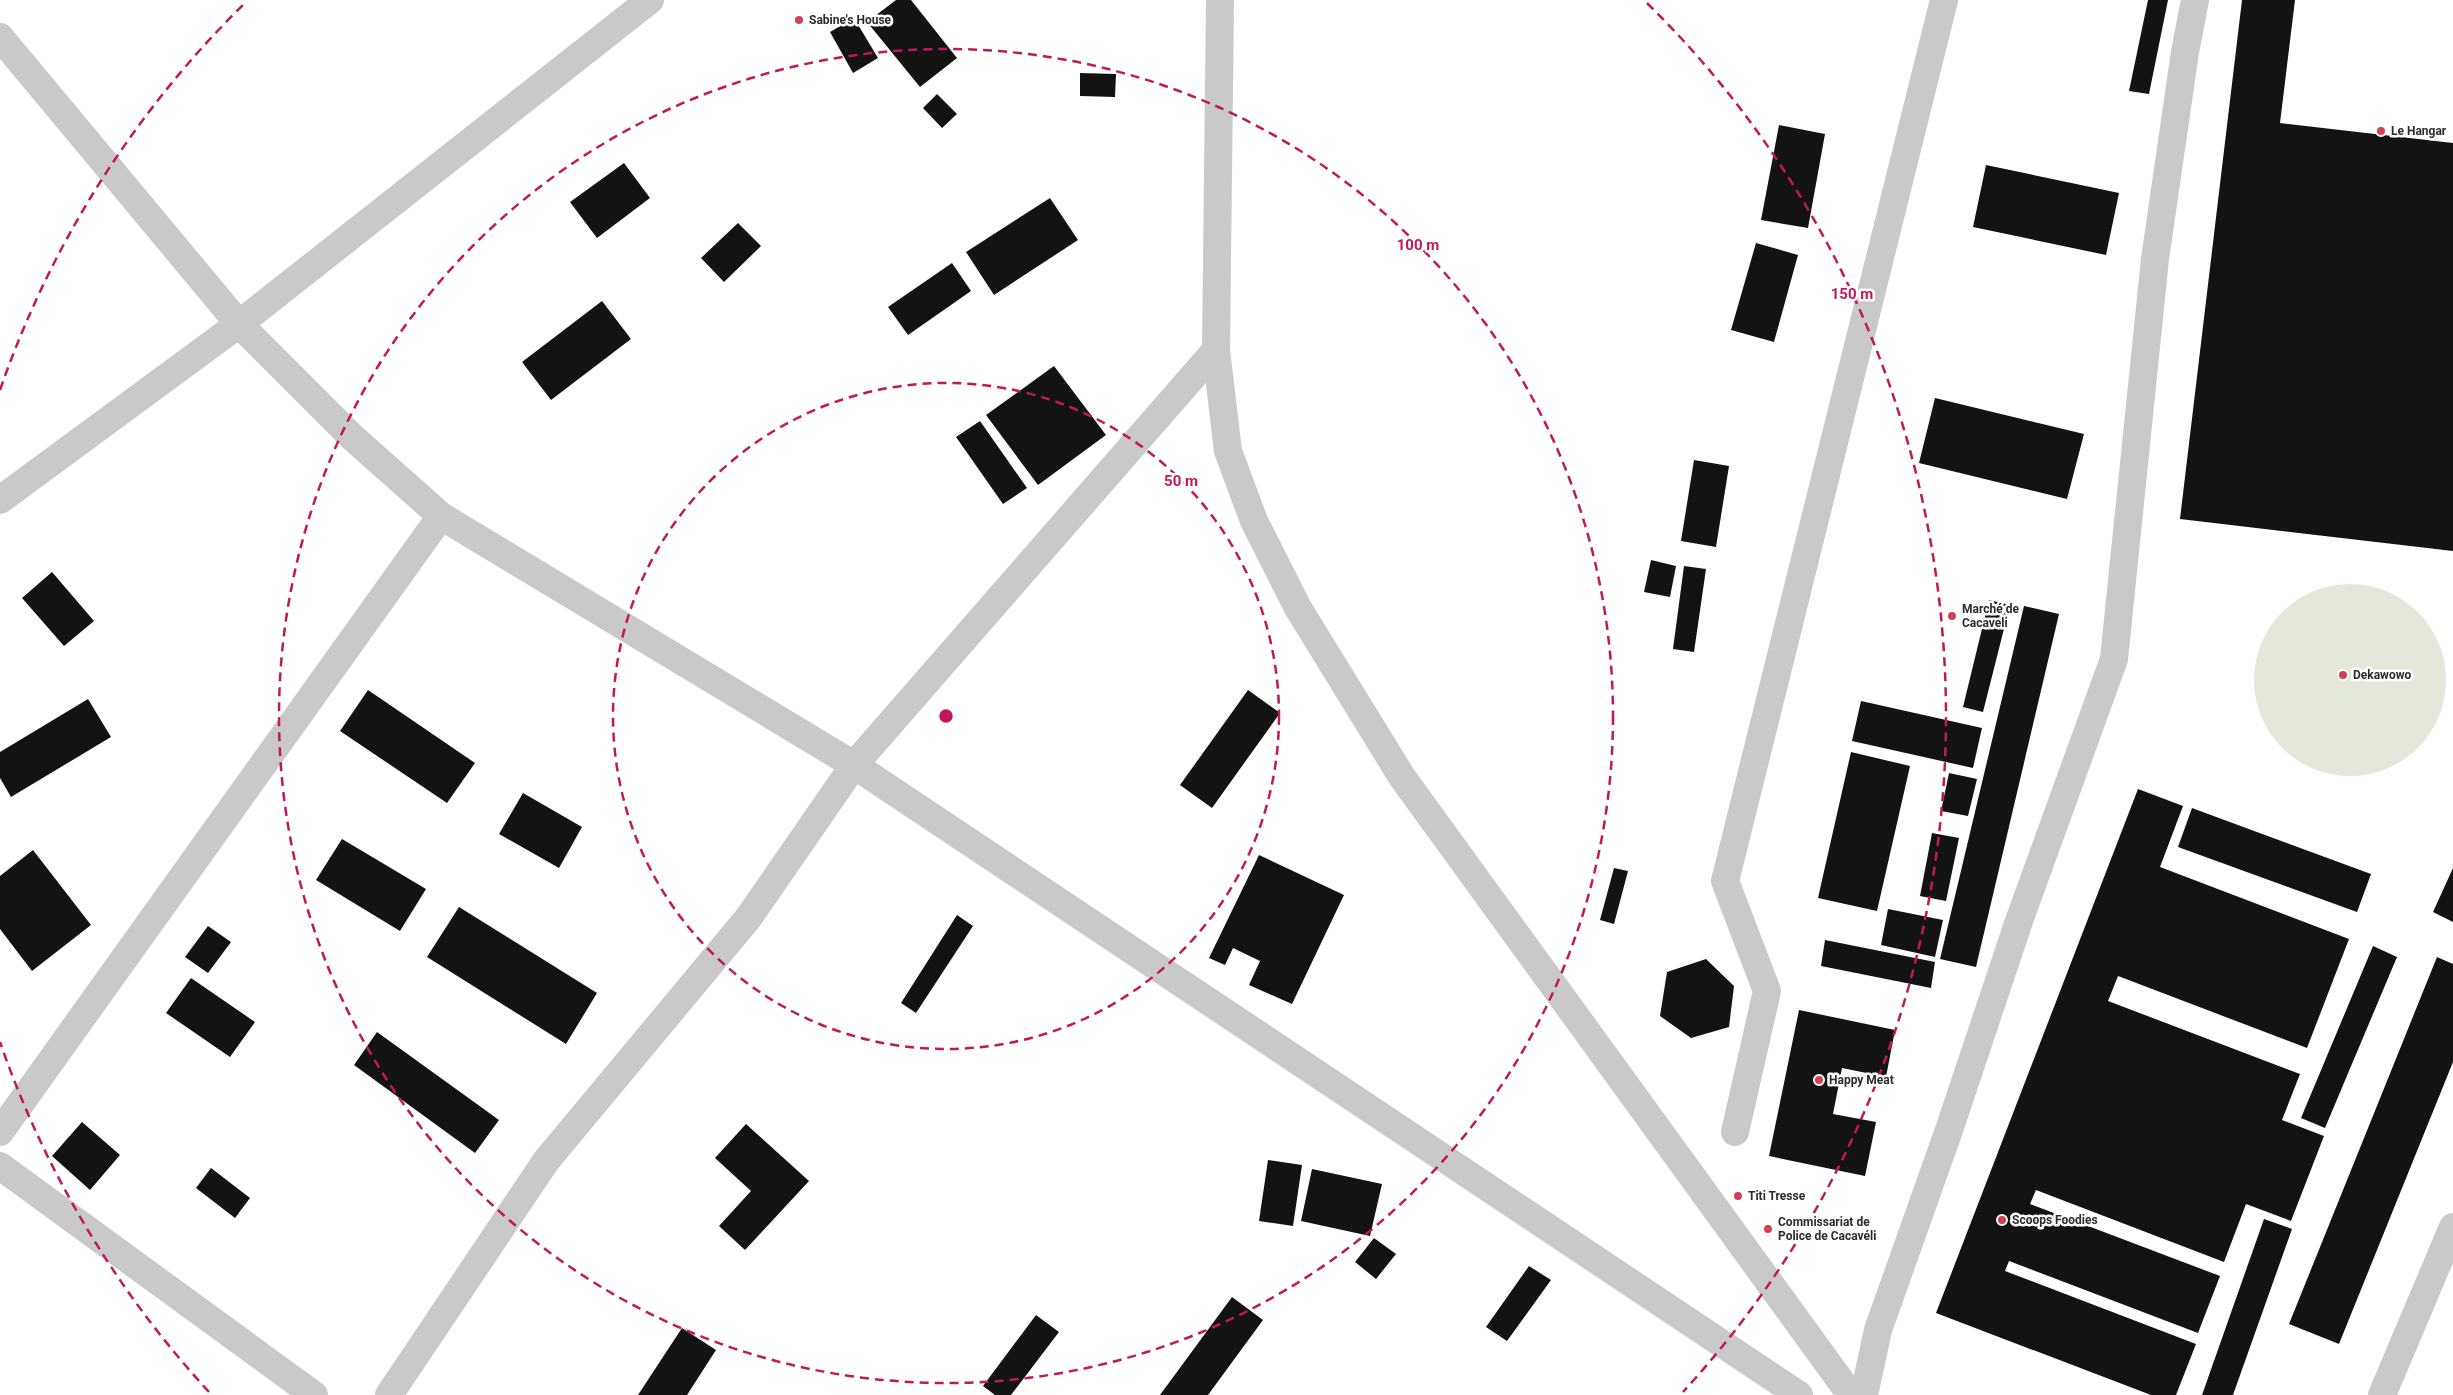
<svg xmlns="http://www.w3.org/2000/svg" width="2453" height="1395" viewBox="0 0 2453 1395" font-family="Roboto,sans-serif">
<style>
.green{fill:#e3e8db}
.building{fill:#131313}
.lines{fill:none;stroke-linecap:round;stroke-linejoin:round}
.minor{stroke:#c9c9c9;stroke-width:28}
.ring{fill:none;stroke:#c2185b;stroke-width:2.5;stroke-dasharray:9 6}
.poi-dot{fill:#d23f57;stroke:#fff;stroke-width:2}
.labels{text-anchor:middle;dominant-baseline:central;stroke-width:5;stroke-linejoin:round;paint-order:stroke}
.poi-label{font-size:12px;font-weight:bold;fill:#2c2c2c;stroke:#fff;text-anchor:start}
.centre{fill:#c2185b;stroke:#fff;stroke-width:2.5}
.ring-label{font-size:15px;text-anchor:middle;font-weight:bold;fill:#c2185b;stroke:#fff;stroke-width:5;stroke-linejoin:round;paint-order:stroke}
</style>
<rect width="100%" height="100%" fill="#fff"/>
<path class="green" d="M2254 680a96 96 0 1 1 192 0a96 96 0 1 1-192 0Z"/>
<path class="building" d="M 896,0 L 911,0 L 957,58 L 920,87 L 867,22 Z
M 2148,0 L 2168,0 L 2149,94 L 2129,91 Z
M 2242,0 L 2295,0 L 2280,123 L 2453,143 L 2453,551 L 2180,519 Z
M 854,18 L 878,58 L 853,73 L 830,32 Z
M 1080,73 L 1116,74 L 1115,97 L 1080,96 Z
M 937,94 L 957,114 L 942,128 L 923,108 Z
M 1779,125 L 1825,134 L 1808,228 L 1761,220 Z
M 624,163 L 650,198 L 597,238 L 570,202 Z
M 1986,165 L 2119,193 L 2106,255 L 1973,227 Z
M 1050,198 L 1078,240 L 994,295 L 966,252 Z
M 738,223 L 761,246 L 724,282 L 701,258 Z
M 1756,243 L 1798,255 L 1774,342 L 1731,330 Z
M 952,263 L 971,291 L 908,335 L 888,307 Z
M 602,301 L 631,339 L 551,400 L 522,362 Z
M 1054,366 L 1106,435 L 1038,485 L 986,415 Z
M 1935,398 L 2084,434 L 2067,499 L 1919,463 Z
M 980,421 L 1027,488 L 1003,504 L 956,437 Z
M 1694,460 L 1729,466 L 1716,547 L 1681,541 Z
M 1651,560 L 1676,566 L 1670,597 L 1644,592 Z
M 1684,566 L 1706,569 L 1694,652 L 1673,649 Z
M 52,572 L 94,621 L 64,646 L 22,598 Z
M 1989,600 L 2010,605 L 1983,712 L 1963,707 Z
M 2024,606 L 2059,614 L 1976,967 L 1940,959 Z
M 368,690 L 475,763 L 447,803 L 340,731 Z
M 1248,690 L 1280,713 L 1212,808 L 1180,785 Z
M 88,699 L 111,737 L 11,797 L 0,778 L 0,752 Z
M 1861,701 L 1982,728 L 1973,768 L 1852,741 Z
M 1851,752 L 1910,766 L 1877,911 L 1818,898 Z
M 1949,773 L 1977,779 L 1968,816 L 1941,811 Z
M 2138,789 L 2183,806 L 2160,867 L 2349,939 L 2307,1048 L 2118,976 L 2108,1001 L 2300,1074 L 2282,1120 L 2324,1136 L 2291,1221 L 2246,1204 L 2224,1262 L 2036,1190 L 2030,1204 L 2220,1276 L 2198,1333 L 2009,1261 L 2005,1271 L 2196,1344 L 2176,1395 L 2151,1395 L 1936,1313 Z
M 523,793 L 582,827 L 559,868 L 499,834 Z
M 2192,808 L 2371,874 L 2357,912 L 2178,847 Z
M 1932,833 L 1959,838 L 1946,901 L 1920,896 Z
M 342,839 L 426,889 L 400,931 L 316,880 Z
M 33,850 L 91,925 L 32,971 L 0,929 L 0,876 Z
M 1259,855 L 1344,895 L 1292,1004 L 1249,985 L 1260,961 L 1233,948 L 1225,965 L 1209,958 Z
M 1614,868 L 1628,871 L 1614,924 L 1600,920 Z
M 2453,868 L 2453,922 L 2433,912 Z
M 459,907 L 597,993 L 566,1044 L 427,957 Z
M 1888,909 L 1943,920 L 1935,957 L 1881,945 Z
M 957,915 L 973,926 L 916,1013 L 901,1003 Z
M 208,926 L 231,942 L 208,973 L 185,957 Z
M 1825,940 L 1935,962 L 1931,988 L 1821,966 Z
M 2373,946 L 2397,957 L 2325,1128 L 2301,1118 Z
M 2437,957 L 2453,964 L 2453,1062 L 2339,1344 L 2289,1324 Z
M 1706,959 L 1734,986 L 1729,1027 L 1691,1038 L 1660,1016 L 1667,972 Z
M 191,978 L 255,1022 L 230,1057 L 166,1013 Z
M 1799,1010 L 1895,1030 L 1886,1077 L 1842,1068 L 1833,1114 L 1876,1122 L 1865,1176 L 1769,1156 Z
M 377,1032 L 499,1120 L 475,1153 L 354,1065 Z
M 82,1122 L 120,1155 L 90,1190 L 52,1156 Z
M 746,1124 L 809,1181 L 745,1250 L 719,1226 L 751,1191 L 715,1158 Z
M 1268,1160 L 1302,1165 L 1293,1226 L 1259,1221 Z
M 211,1168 L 250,1198 L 235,1218 L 196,1188 Z
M 1312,1169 L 1382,1184 L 1370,1236 L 1301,1221 Z
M 2264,1219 L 2292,1229 L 2233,1395 L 2202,1395 Z
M 1374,1238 L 1396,1254 L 1376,1279 L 1355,1262 Z
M 1529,1266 L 1551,1280 L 1507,1341 L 1486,1327 Z
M 1232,1297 L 1263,1320 L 1208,1395 L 1160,1395 Z
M 1036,1315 L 1059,1332 L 1011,1395 L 995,1395 L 983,1386 Z
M 682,1328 L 716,1350 L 687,1395 L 638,1395 Z"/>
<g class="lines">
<path class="minor" d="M 1220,0 L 1216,350 L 1228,451 L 1254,521 L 1298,608 L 1402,777 L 1848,1391 L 1858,1395
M 0,37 L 239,324 L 351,436 L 441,516 L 854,765 L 1799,1395
M 0,500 L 239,324 L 650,0
M 0,1132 L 441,516
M 1735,1132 L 1767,991 L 1725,881 L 1944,0
M 0,1166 L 314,1395
M 389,1395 L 546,1161 L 749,917 L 854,765 L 1216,350
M 1864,1395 L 1878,1330 L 1949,1130 L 2019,921 L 2114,659 L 2155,259 L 2185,52 L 2195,0
M 2382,1395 L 2453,1227"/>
</g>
<g class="ring">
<circle cx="946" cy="716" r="333"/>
<circle cx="946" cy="716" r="667"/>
<path d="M209 1392A1000 1000 0 0 1 0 1042M0 390A1000 1000 0 0 1 245 3M1647 3A1000 1000 0 0 1 1683 1392"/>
</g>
<g class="poi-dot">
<circle cx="799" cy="20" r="5"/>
<circle cx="2381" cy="131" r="5"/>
<circle cx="1952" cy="616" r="5"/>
<circle cx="2343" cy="675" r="5"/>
<circle cx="1819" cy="1080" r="5"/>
<circle cx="1738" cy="1196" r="5"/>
<circle cx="2002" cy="1220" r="5"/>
<circle cx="1768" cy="1229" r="5"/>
</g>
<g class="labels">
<g class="poi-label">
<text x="809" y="20">Sabine's House</text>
<text x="2391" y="131">Le Hangar</text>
<text x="1962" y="609">Marché de<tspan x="1962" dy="14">Cacaveli</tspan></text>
<text x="2353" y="675">Dekawowo</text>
<text x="1829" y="1080">Happy Meat</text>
<text x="1748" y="1196">Titi Tresse</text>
<text x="2012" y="1220">Scoops Foodies</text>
<text x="1778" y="1222">Commissariat de<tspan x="1778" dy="14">Police de Cacavéli</tspan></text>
</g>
</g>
<circle cx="946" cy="716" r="8" class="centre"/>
<g class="ring-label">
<text x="1418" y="250">100 m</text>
<text x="1852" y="299">150 m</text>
<text x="1181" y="486">50 m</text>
</g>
</svg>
